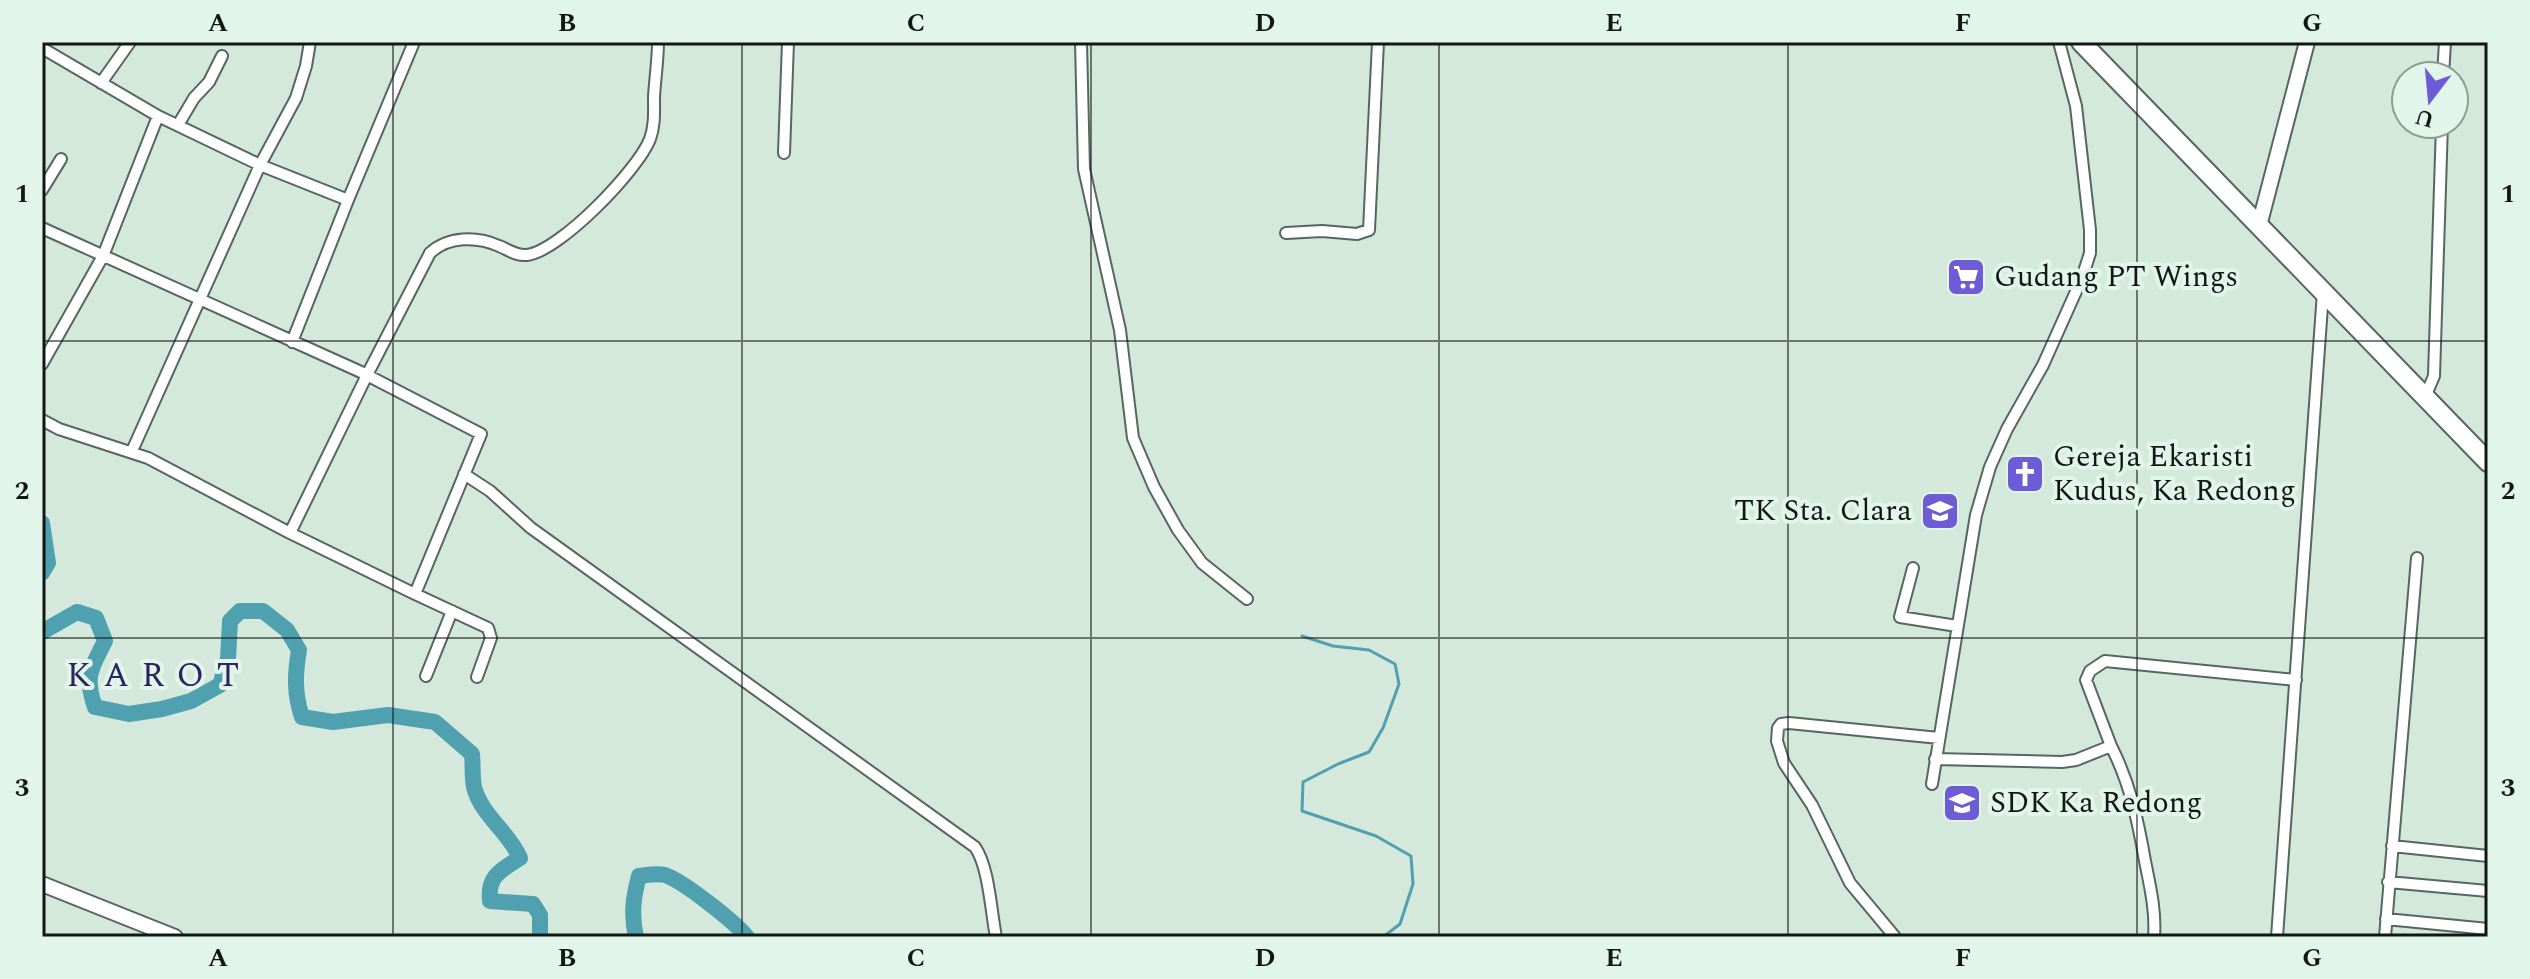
<svg xmlns="http://www.w3.org/2000/svg" width="2530" height="979" viewBox="0 0 2530 979" font-family="Spectral,serif">
<style>
.lines{fill:none;stroke-linecap:round;stroke-linejoin:round}
.stream{stroke:#50a1b0;stroke-width:3}
.river{stroke:#50a1b0;stroke-width:16}
.street-casing{stroke:#56675e;stroke-width:14}
.secondary-casing{stroke:#56675e;stroke-width:18}
.highway-casing{stroke:#56675e;stroke-width:22}
.street{stroke:#fff;stroke-width:10}
.secondary{stroke:#fff;stroke-width:14}
.highway{stroke:#fff;stroke-width:18}
.grid{fill:none;stroke:#111814;stroke-width:2;stroke-opacity:0.55}
.labels{text-anchor:middle;dominant-baseline:central;stroke-width:8;stroke-linejoin:round;paint-order:stroke}
.poi-label{font-size:30px;fill:#111814;stroke:#e1f5ea;text-anchor:start}
.quarter-label{font-size:34px;letter-spacing:2px;fill:#2d245f;stroke:#e1f5ea}
.neatline{fill:none;stroke:#111814;stroke-width:3}
.grid-label{font-size:26px;text-anchor:middle;font-weight:bold;fill:#111814}
</style>
<rect width="100%" height="100%" fill="#d4e8dc"/>
<g class="lines">
<path class="stream" d="M 1302,636 L 1333,646 L 1369,650 L 1395,664 L 1399,684 L 1383,728 L 1369,752 L 1338,764 L 1303,782 L 1302,811 L 1376,836 L 1411,856 L 1413,884 L 1400,924 L 1383,937"/>
<path class="river" d="M 42,523 L 48,563 L 42,573
M 42,632 L 77,612 L 96,618 L 105,641 C 91,669 84,676 95,707 L 129,714 L 162,709 L 191,701 L 220,685 L 228,659 L 230,621 L 240,611 L 263,611 L 287,630 L 299,650 C 295,674 294,693 302,717 L 333,722 L 388,715 L 435,722 L 472,754 C 473,764 472,777 474,787 C 481,815 509,832 520,858 C 501,870 487,876 490,901 L 533,904 L 540,915 L 540,937
M 636,937 C 631,915 633,898 639,876 C 647,875 657,873 665,875 C 683,881 735,922 747,937"/>
<defs>
<path id="street" d="M 1081,42 L 1084,169 L 1120,330 L 1133,438 L 1154,487 L 1178,530 L 1202,563 L 1247,599
M 42,48 L 158,116 L 260,165 L 348,200
M 2443,76 L 2445,42
M 101,83 L 130,42
M 178,125 L 194,98 L 209,82 L 222,56
M 784,153 L 788,42
M 42,190 L 61,159
M 42,228 L 361,372 L 481,434 L 415,594 L 290,533 L 148,458 L 59,429 L 42,420
M 1286,233 L 1322,231 L 1357,234 L 1369,230 L 1378,42
M 292,342 L 348,200 L 414,42
M 42,364 L 103,256 L 158,116
M 2425,397 L 2434,376 L 2442,124
M 132,451 L 260,165 L 296,98 L 306,66 L 310,42
M 464,474 L 490,491 L 531,528 L 975,847 C 989,867 991,912 996,937
M 290,533 L 367,375 L 430,253 C 448,236 477,236 499,246 C 509,250 516,256 527,255 C 560,251 638,170 650,139 C 655,125 654,112 654,97 C 655,79 658,60 658,42
M 1913,568 L 1900,617 L 1957,626
M 415,594 L 488,628 L 491,638 L 477,677
M 426,676 L 452,611
M 2111,746 L 2086,680 L 2090,671 L 2105,661 L 2296,680
M 1935,759 L 2062,762 L 2076,760 L 2111,746 C 2130,783 2138,821 2145,861 C 2150,886 2156,911 2154,937
M 1932,784 L 1976,515 L 1990,467 L 2007,429 L 2043,365 L 2082,278 L 2090,253 L 2090,230 L 2076,106 L 2059,42
M 2392,846 L 2488,856
M 2388,882 L 2488,891
M 2386,919 L 2488,929
M 1895,937 L 1850,883 L 1812,805 L 1784,763 L 1777,741 L 1778,728 L 1781,724 L 1789,723 L 1939,738
M 2277,937 L 2323,292
M 2385,937 L 2417,558"/>
<path id="secondary" d="M 2259,226 L 2307,42
M 42,884 L 175,937"/>
<path id="highway" d="M 2081,42 L 2488,462"/>
</defs>
<use href="#street" class="street-casing"/>
<use href="#secondary" class="secondary-casing"/>
<use href="#highway" class="highway-casing"/>
<use href="#street" class="street"/>
<use href="#secondary" class="secondary"/>
<use href="#highway" class="highway"/>
</g>
<path class="grid" d="M 393,42 L 393,937M 742,42 L 742,937M 1091,42 L 1091,937M 1439,42 L 1439,937M 1788,42 L 1788,937M 2137,42 L 2137,937M 42,341 L 2488,341M 42,638 L 2488,638"/>
<defs>
<symbol id="supermarket-square" viewBox="-11 -11 22 22"><rect x="-9" y="-9" width="18" height="18" rx="4" fill="#6d5cd6" stroke="#e1f5ea"/><path d="M-6-5.5h2.5l.6 2H6L4.5 2H-2.5L-4.4-4H-6ZM-1.5 3.2a1.3 1.3 0 1 0 .1 0ZM3 3.2a1.3 1.3 0 1 0 .1 0Z" fill="#fff"/></symbol>
<symbol id="church-square" viewBox="-11 -11 22 22"><rect x="-9" y="-9" width="18" height="18" rx="4" fill="#6d5cd6" stroke="#e1f5ea"/><path d="M-1.2-6h2.4v3.5h3.3v2.4h-3.3V6h-2.4V-.1h-3.3v-2.4h3.3Z" fill="#fff"/></symbol>
<symbol id="school-square" viewBox="-11 -11 22 22"><rect x="-9" y="-9" width="18" height="18" rx="4" fill="#6d5cd6" stroke="#e1f5ea"/><path d="M0-5L7-2L0 1L-7-2ZM-4 1L0 2.5L4 1V4Q0 6-4 4Z" fill="#fff"/></symbol>
</defs>
<g fill-rule="evenodd">
<use href="#supermarket-square" x="1944" y="255" width="44" height="44"/>
<use href="#church-square" x="2003" y="452" width="44" height="44"/>
<use href="#school-square" x="1918" y="489" width="44" height="44"/>
<use href="#school-square" x="1940" y="781" width="44" height="44"/>
</g>
<g class="labels">
<g class="poi-label">
<text x="1994" y="277">Gudang PT Wings</text>
<text x="2053" y="457">Gereja Ekaristi<tspan x="2053" dy="34">Kudus, Ka Redong</tspan></text>
<text x="1912" y="511" text-anchor="end">TK Sta. Clara</text>
<text x="1990" y="803">SDK Ka Redong</text>
</g>
<g class="quarter-label">
<text x="154" y="676">K A R O T</text>
</g>
</g>
<rect width="2530" height="979" fill="none" stroke="#e1f5ea" stroke-width="88"/>
<g transform="translate(2430 100) rotate(196)"><circle r="38" fill="#e1f5ea" stroke="#8e9d94" stroke-width="2"/>
<path d="M0-6L14 30L0 20L-14 30Z" fill="#6d5cd6"/>
<text y="-12" font-size="22" font-weight="bold" text-anchor="middle" fill="#111814">U</text>
</g>
<rect x="44" y="44" width="2442" height="891" class="neatline"/>
<g class="grid-label">
<text x="218" y="31">A</text>
<text x="567" y="31">B</text>
<text x="916" y="31">C</text>
<text x="1265" y="31">D</text>
<text x="1614" y="31">E</text>
<text x="1963" y="31">F</text>
<text x="2312" y="31">G</text>
<text x="22" y="202">1</text>
<text x="2508" y="202">1</text>
<text x="22" y="499">2</text>
<text x="2508" y="499">2</text>
<text x="22" y="796">3</text>
<text x="2508" y="796">3</text>
<text x="218" y="966">A</text>
<text x="567" y="966">B</text>
<text x="916" y="966">C</text>
<text x="1265" y="966">D</text>
<text x="1614" y="966">E</text>
<text x="1963" y="966">F</text>
<text x="2312" y="966">G</text>
</g>
</svg>
